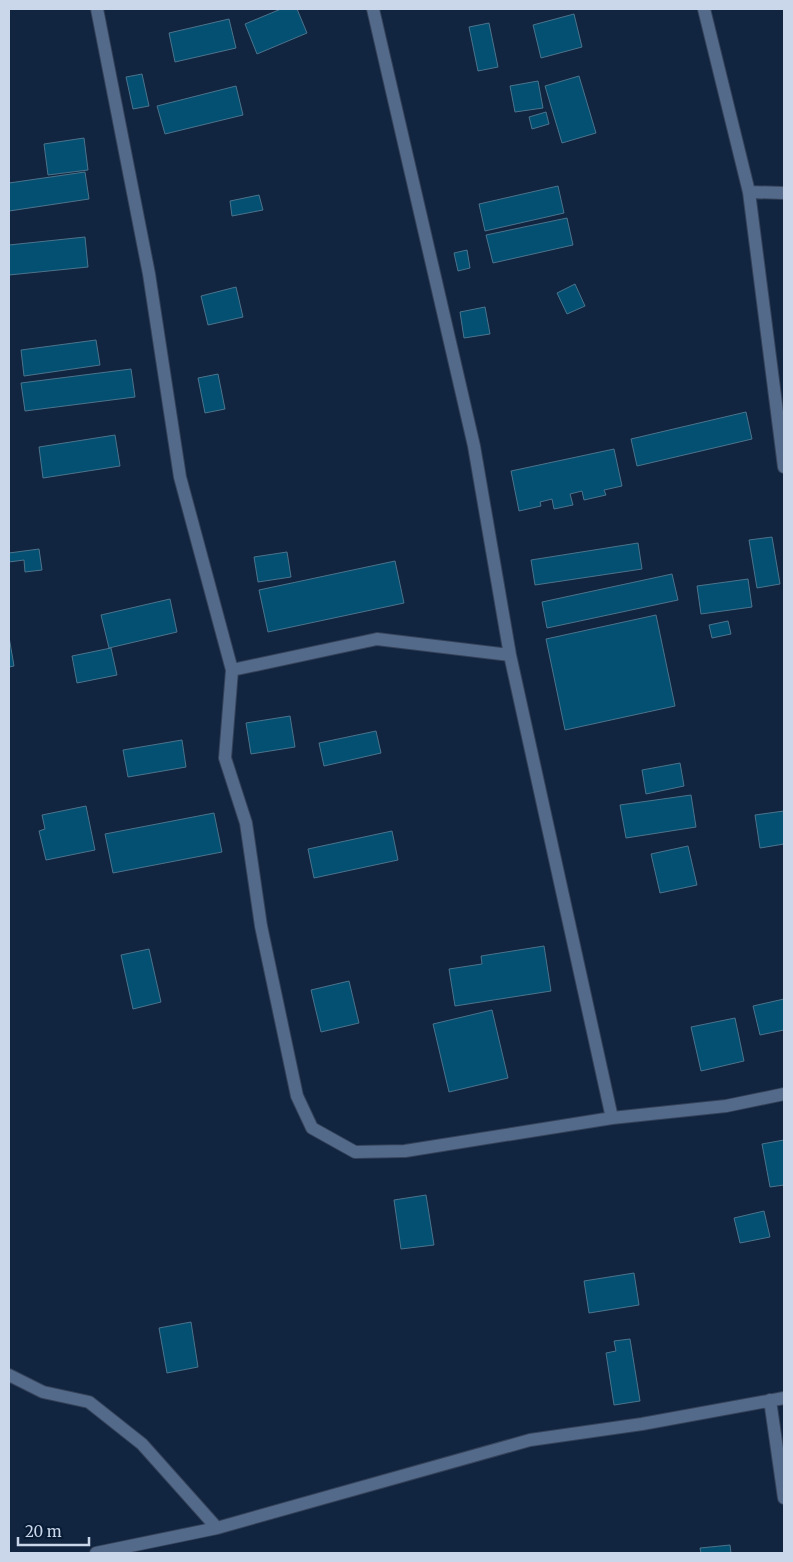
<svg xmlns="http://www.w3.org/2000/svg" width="793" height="1562" viewBox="0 0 793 1562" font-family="Merriweather,serif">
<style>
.building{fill:#045073;stroke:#4c738b}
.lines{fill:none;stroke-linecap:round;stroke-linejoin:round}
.street-casing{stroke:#354259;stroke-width:14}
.street{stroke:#536a8a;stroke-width:12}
</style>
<rect width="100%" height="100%" fill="#112540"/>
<path class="building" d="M 281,9 L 297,9 L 307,33 L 257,54 L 245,24 Z
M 574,14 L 582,47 L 541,58 L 533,25 Z
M 229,19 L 236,48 L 175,62 L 169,33 Z
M 489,23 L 498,67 L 478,71 L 469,27 Z
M 142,74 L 149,106 L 133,109 L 126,77 Z
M 579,76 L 596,133 L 562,143 L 545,86 Z
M 538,81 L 543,108 L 515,112 L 510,86 Z
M 236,86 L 243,115 L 165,134 L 157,106 Z
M 546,112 L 549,124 L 532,129 L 529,117 Z
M 84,138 L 88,170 L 48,175 L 44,144 Z
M 85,172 L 89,199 L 9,211 L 9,183 Z
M 558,186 L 564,213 L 485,231 L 479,204 Z
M 259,195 L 263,210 L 232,216 L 230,201 Z
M 567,218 L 573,245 L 493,263 L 486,235 Z
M 85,237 L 88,267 L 9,275 L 9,245 Z
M 467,250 L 470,268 L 458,271 L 454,253 Z
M 575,284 L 585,306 L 567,314 L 557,293 Z
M 236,287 L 243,317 L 208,325 L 201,296 Z
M 485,307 L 490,334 L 464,338 L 460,312 Z
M 96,340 L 100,365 L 24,376 L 21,350 Z
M 131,369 L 135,397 L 25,411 L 21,383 Z
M 218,374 L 225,409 L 205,413 L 198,378 Z
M 746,412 L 752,439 L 637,466 L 631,439 Z
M 115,435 L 120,466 L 43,478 L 39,447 Z
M 614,449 L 622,486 L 604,490 L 606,495 L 584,500 L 582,491 L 570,494 L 573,505 L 554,509 L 552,499 L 540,502 L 541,506 L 519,511 L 511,471 Z
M 772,537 L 780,584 L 757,588 L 749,540 Z
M 638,543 L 642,569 L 535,585 L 531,560 Z
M 39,549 L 42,570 L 25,572 L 24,560 L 9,562 L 9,553 Z
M 287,552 L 291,577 L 258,582 L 254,557 Z
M 395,561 L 404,603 L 268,632 L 259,590 Z
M 672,574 L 678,600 L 547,628 L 542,602 Z
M 748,579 L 752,607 L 701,614 L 697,586 Z
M 170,599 L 177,632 L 109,648 L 101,615 Z
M 656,615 L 675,706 L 565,730 L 546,639 Z
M 728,621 L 731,634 L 712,638 L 709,625 Z
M 9,637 L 14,666 L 9,667 Z
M 111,648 L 117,675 L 77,683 L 72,656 Z
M 290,716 L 295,747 L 251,754 L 246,723 Z
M 376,731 L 381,753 L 324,766 L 319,743 Z
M 182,740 L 186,767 L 128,777 L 123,750 Z
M 680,763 L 684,786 L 646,794 L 642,770 Z
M 691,795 L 696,827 L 626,838 L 620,805 Z
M 86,806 L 95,850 L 46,860 L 39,831 L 45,829 L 42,815 Z
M 784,811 L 784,844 L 760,848 L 755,815 Z
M 214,813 L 222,852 L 113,873 L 105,834 Z
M 392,831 L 398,860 L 314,878 L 308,849 Z
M 688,846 L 697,885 L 660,893 L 651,854 Z
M 544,946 L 551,991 L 455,1006 L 449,969 L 482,964 L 481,956 Z
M 149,949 L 161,1002 L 133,1009 L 121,955 Z
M 349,981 L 359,1023 L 321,1032 L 311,990 Z
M 784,999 L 784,1030 L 760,1035 L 753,1006 Z
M 492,1010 L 508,1078 L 449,1092 L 433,1024 Z
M 735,1018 L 744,1061 L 701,1071 L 691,1027 Z
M 784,1140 L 784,1185 L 770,1187 L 762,1144 Z
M 426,1195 L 434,1245 L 401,1249 L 394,1200 Z
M 764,1211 L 770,1237 L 740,1243 L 734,1218 Z
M 634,1273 L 639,1305 L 589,1313 L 584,1281 Z
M 191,1322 L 198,1367 L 167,1373 L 159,1328 Z
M 630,1339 L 640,1401 L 614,1405 L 606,1353 L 616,1351 L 614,1341 Z
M 730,1545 L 731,1553 L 701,1553 L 700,1548 Z"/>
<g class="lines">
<defs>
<path id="street" d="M 97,9 L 149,274 L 180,477 L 232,670 L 225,758 L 246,823 L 261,926 L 297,1096 L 312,1128 L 355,1152 L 405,1151 L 612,1118 L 726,1106 L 784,1094
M 373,9 L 474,446 L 510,655 L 612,1118
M 704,9 L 749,192 L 784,467
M 749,192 L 784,193
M 232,670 L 377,639 L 510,655
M 9,1375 L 43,1392 L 89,1402 L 142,1444 L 217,1528
M 770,1400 L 784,1498
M 96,1553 L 217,1528 L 530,1440 L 642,1424 L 784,1398"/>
</defs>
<use href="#street" class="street-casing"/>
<use href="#street" class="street"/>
</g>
<rect width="793" height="1562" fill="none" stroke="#cad7ea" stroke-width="20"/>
<path d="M18 1537v8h71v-8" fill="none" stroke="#cad7ea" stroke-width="2.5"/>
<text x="25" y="1537" font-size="15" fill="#cad7ea" stroke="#071b35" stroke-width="4" paint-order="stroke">20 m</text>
</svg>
